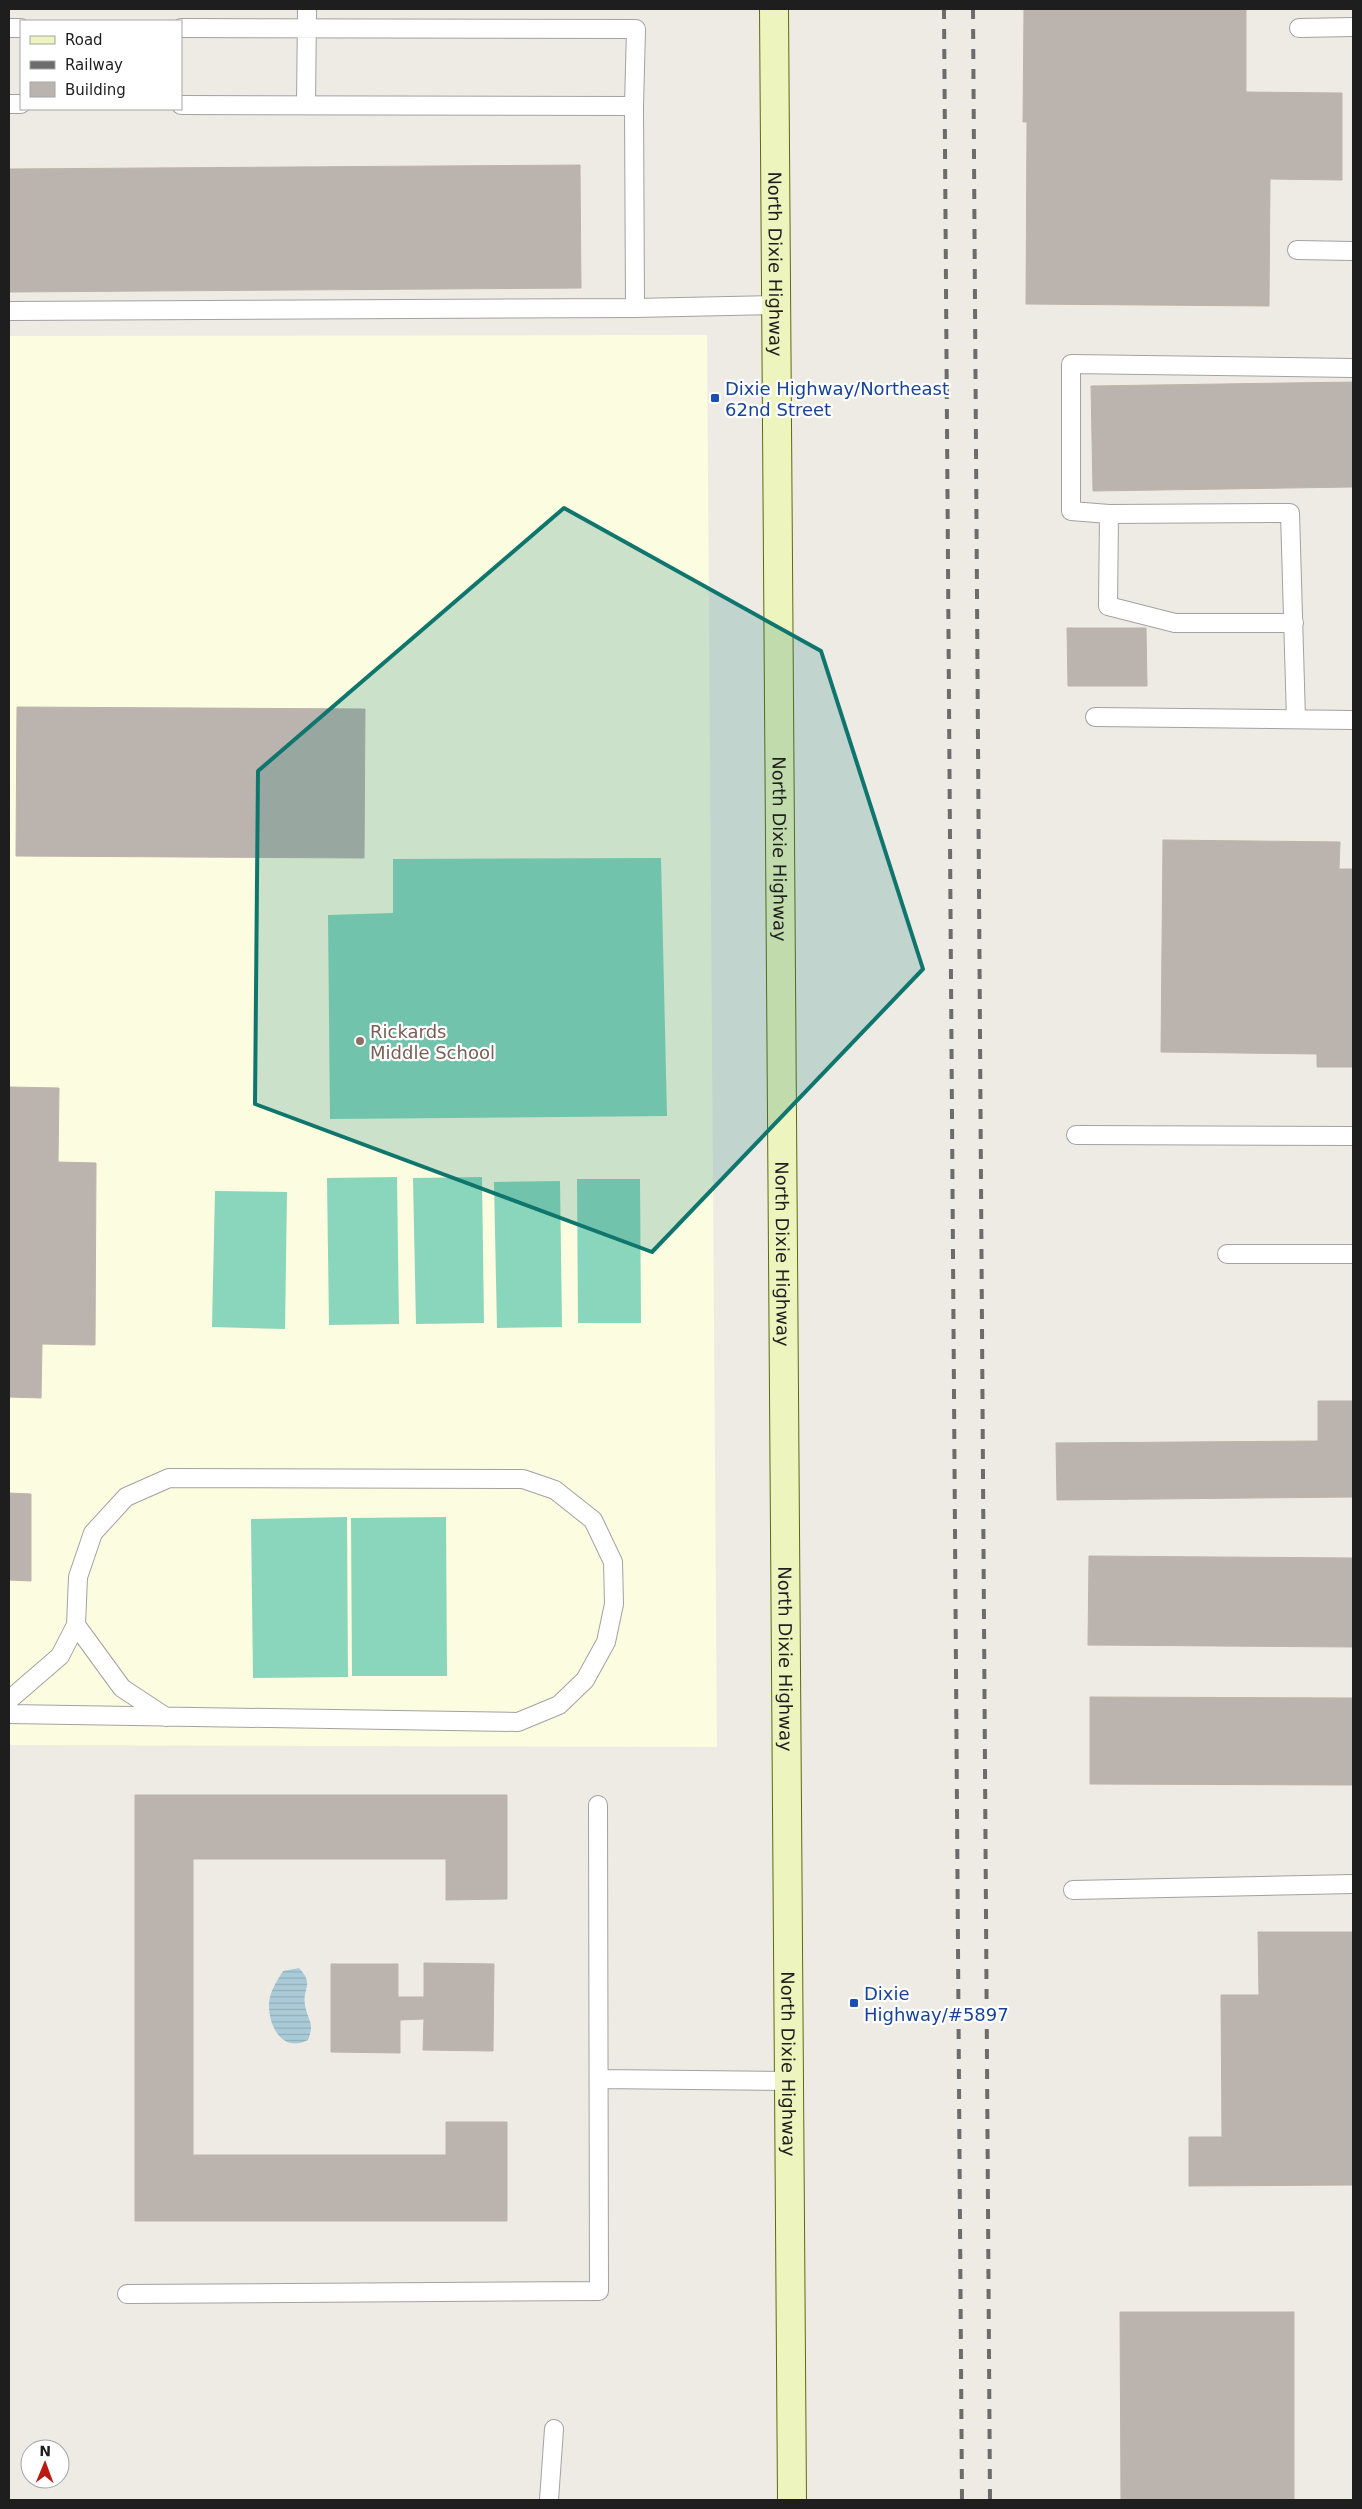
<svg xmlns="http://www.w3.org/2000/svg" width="1362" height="2509" viewBox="0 0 1362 2509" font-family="'DejaVu Sans',sans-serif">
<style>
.education{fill:#fbfce0}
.pitch{fill:#8ad6bc}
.water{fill:url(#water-rules)}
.building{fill:#bbb4ae;stroke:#beb3a9}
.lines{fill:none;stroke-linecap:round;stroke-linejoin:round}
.service-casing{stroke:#a2a2a2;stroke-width:20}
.secondary-casing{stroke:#5d6b0f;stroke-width:30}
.service{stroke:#fff;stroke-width:18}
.secondary{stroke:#eef4bd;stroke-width:28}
.rail{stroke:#6c6c6c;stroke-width:4;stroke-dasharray:10 10;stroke-linecap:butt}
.marked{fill:#0f766e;fill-opacity:0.2;stroke:#0f766e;stroke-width:4;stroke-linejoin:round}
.transit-dot{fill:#1a4fb4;stroke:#fff;stroke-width:2}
.education-dot{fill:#8d6e63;stroke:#fff;stroke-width:2}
.labels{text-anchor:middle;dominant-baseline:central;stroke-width:4.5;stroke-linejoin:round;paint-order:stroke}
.street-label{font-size:18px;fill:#1e1e1e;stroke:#fff}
.transit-label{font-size:18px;fill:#164399;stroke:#fff;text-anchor:start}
.education-label{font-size:18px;fill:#785e54;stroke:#fff;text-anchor:start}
</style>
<defs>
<pattern id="water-rules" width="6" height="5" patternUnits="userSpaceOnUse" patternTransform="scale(1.25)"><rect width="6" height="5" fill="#a9cbd8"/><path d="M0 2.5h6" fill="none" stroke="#91aeb9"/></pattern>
</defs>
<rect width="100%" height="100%" fill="#eeebe5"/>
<path class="education" d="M 707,335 L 717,1747 L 9,1745 L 9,336 Z"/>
<path class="pitch" d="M 661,858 L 667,1116 L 330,1119 L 328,915 L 393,913 L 393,859 Z
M 397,1177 L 399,1324 L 329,1325 L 327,1178 Z
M 482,1177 L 484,1323 L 416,1324 L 413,1178 Z
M 577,1179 L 640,1179 L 641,1323 L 578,1323 Z
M 560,1181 L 562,1327 L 497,1328 L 494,1182 Z
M 215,1191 L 287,1192 L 285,1329 L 212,1327 Z
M 347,1517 L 348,1677 L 253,1678 L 251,1519 Z
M 446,1517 L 447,1676 L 352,1676 L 351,1518 Z"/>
<path class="water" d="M 299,1968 C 315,1985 302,1988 305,2005 C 308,2022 315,2022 308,2040 C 283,2053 268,2027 269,2003 C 270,1991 277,1981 283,1971 Z"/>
<path class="building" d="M 1024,9 L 1246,9 L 1246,92 L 1342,93 L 1342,180 L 1270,179 L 1269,306 L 1026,304 L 1027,122 L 1023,122 Z
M 580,165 L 581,288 L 9,292 L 9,169 Z
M 1353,382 L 1353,487 L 1093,491 L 1091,386 Z
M 1067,628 L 1146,628 L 1147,686 L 1068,686 Z
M 17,707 L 365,709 L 364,858 L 16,856 Z
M 1163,840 L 1340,842 L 1339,869 L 1353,869 L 1353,1067 L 1317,1067 L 1317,1054 L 1161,1052 Z
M 9,1087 L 59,1088 L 58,1162 L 96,1163 L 95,1345 L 42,1344 L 41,1398 L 9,1397 Z
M 1318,1401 L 1353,1401 L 1353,1497 L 1057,1500 L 1056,1443 L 1318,1441 Z
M 9,1493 L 31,1494 L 31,1581 L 9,1580 Z
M 1089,1556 L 1353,1558 L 1353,1647 L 1088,1645 Z
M 1090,1697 L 1353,1698 L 1353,1785 L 1090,1784 Z
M 135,1795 L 507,1795 L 507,1899 L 446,1900 L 446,1859 L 193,1859 L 193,2155 L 446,2155 L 446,2122 L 507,2122 L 507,2221 L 135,2221 Z
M 1258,1932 L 1353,1932 L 1353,2185 L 1189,2186 L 1189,2137 L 1222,2137 L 1221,1995 L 1259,1995 Z
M 424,1963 L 494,1964 L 493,2051 L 423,2050 L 424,2019 L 400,2020 L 400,2053 L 331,2052 L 331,1964 L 398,1964 L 398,1997 L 424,1997 Z
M 1120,2312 L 1294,2312 L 1294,2500 L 1121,2500 Z"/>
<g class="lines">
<defs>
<path id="service" d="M 9,28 L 21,28
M 181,28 L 636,29 L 634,106
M 1299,28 L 1353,27
M 9,104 L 21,104
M 181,105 L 634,106 L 635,308
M 306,105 L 307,9
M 1297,250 L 1353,251
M 9,311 L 635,308 L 776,305
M 1109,514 L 1071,511 L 1071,364 L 1353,368
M 1294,623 L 1175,623 L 1108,606 L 1109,514 L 1290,513 L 1296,719
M 1095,717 L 1353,720
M 1076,1135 L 1353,1136
M 1227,1254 L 1353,1254
M 76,1625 L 122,1688 L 166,1717
M 9,1700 L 60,1656 L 76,1625 L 78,1577 L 93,1533 L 126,1497 L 169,1478 L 523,1479 L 555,1490 L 593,1520 L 613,1562 L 614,1604 L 606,1642 L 585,1680 L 559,1705 L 518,1722 L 9,1714
M 1073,1890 L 1353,1884
M 600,2079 L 789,2081
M 127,2294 L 599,2291 L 598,1805
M 549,2500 L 554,2429"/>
<g id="secondary">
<path id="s1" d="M 774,9 L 792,2500"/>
</g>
</defs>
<use href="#service" class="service-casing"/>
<use href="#secondary" class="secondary-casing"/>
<use href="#service" class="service"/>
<use href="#secondary" class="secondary"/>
<path class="rail" d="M 944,9 L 962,2500
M 973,9 L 990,2500"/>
</g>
<path class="marked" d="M 564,508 L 821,651 L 923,969 L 652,1252 L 255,1104 L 258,771 Z"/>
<g class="transit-dot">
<rect x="710" y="393" width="10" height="10" rx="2.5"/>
<rect x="849" y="1998" width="10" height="10" rx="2.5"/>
</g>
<circle class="education-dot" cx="360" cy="1041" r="5"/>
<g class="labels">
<g class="street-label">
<text stroke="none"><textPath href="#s1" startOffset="255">North Dixie Highway</textPath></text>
<text stroke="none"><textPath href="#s1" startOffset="840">North Dixie Highway</textPath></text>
<text stroke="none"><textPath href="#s1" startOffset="1245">North Dixie Highway</textPath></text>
<text stroke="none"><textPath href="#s1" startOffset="1650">North Dixie Highway</textPath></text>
<text stroke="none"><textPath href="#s1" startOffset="2055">North Dixie Highway</textPath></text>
</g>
<g class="transit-label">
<text x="725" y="388">Dixie Highway/Northeast<tspan x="725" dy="21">62nd Street</tspan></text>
<text x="864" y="1993">Dixie<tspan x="864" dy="21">Highway/#5897</tspan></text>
</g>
<g class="education-label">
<text x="370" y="1031">Rickards<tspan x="370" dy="21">Middle School</tspan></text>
</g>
</g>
<rect width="1362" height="2509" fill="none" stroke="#1e1e1e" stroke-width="20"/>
<rect x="20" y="20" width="162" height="90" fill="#ffffff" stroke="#a5a5a5"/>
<rect x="30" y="36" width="25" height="8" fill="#eef4bd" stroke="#a5a5a5"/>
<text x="65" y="45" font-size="15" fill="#1e1e1e">Road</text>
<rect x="30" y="61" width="25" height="8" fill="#6c6c6c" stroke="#a5a5a5"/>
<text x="65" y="70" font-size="15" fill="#1e1e1e">Railway</text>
<rect x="30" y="82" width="25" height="15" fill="#bbb4ae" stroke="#a5a5a5"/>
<text x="65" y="95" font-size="15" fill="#1e1e1e">Building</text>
<g transform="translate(45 2464) rotate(1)"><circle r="24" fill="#ffffff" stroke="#a5a5a5"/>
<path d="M0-4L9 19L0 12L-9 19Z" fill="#ba1a12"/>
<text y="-8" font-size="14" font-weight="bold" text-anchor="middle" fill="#1e1e1e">N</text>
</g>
</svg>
